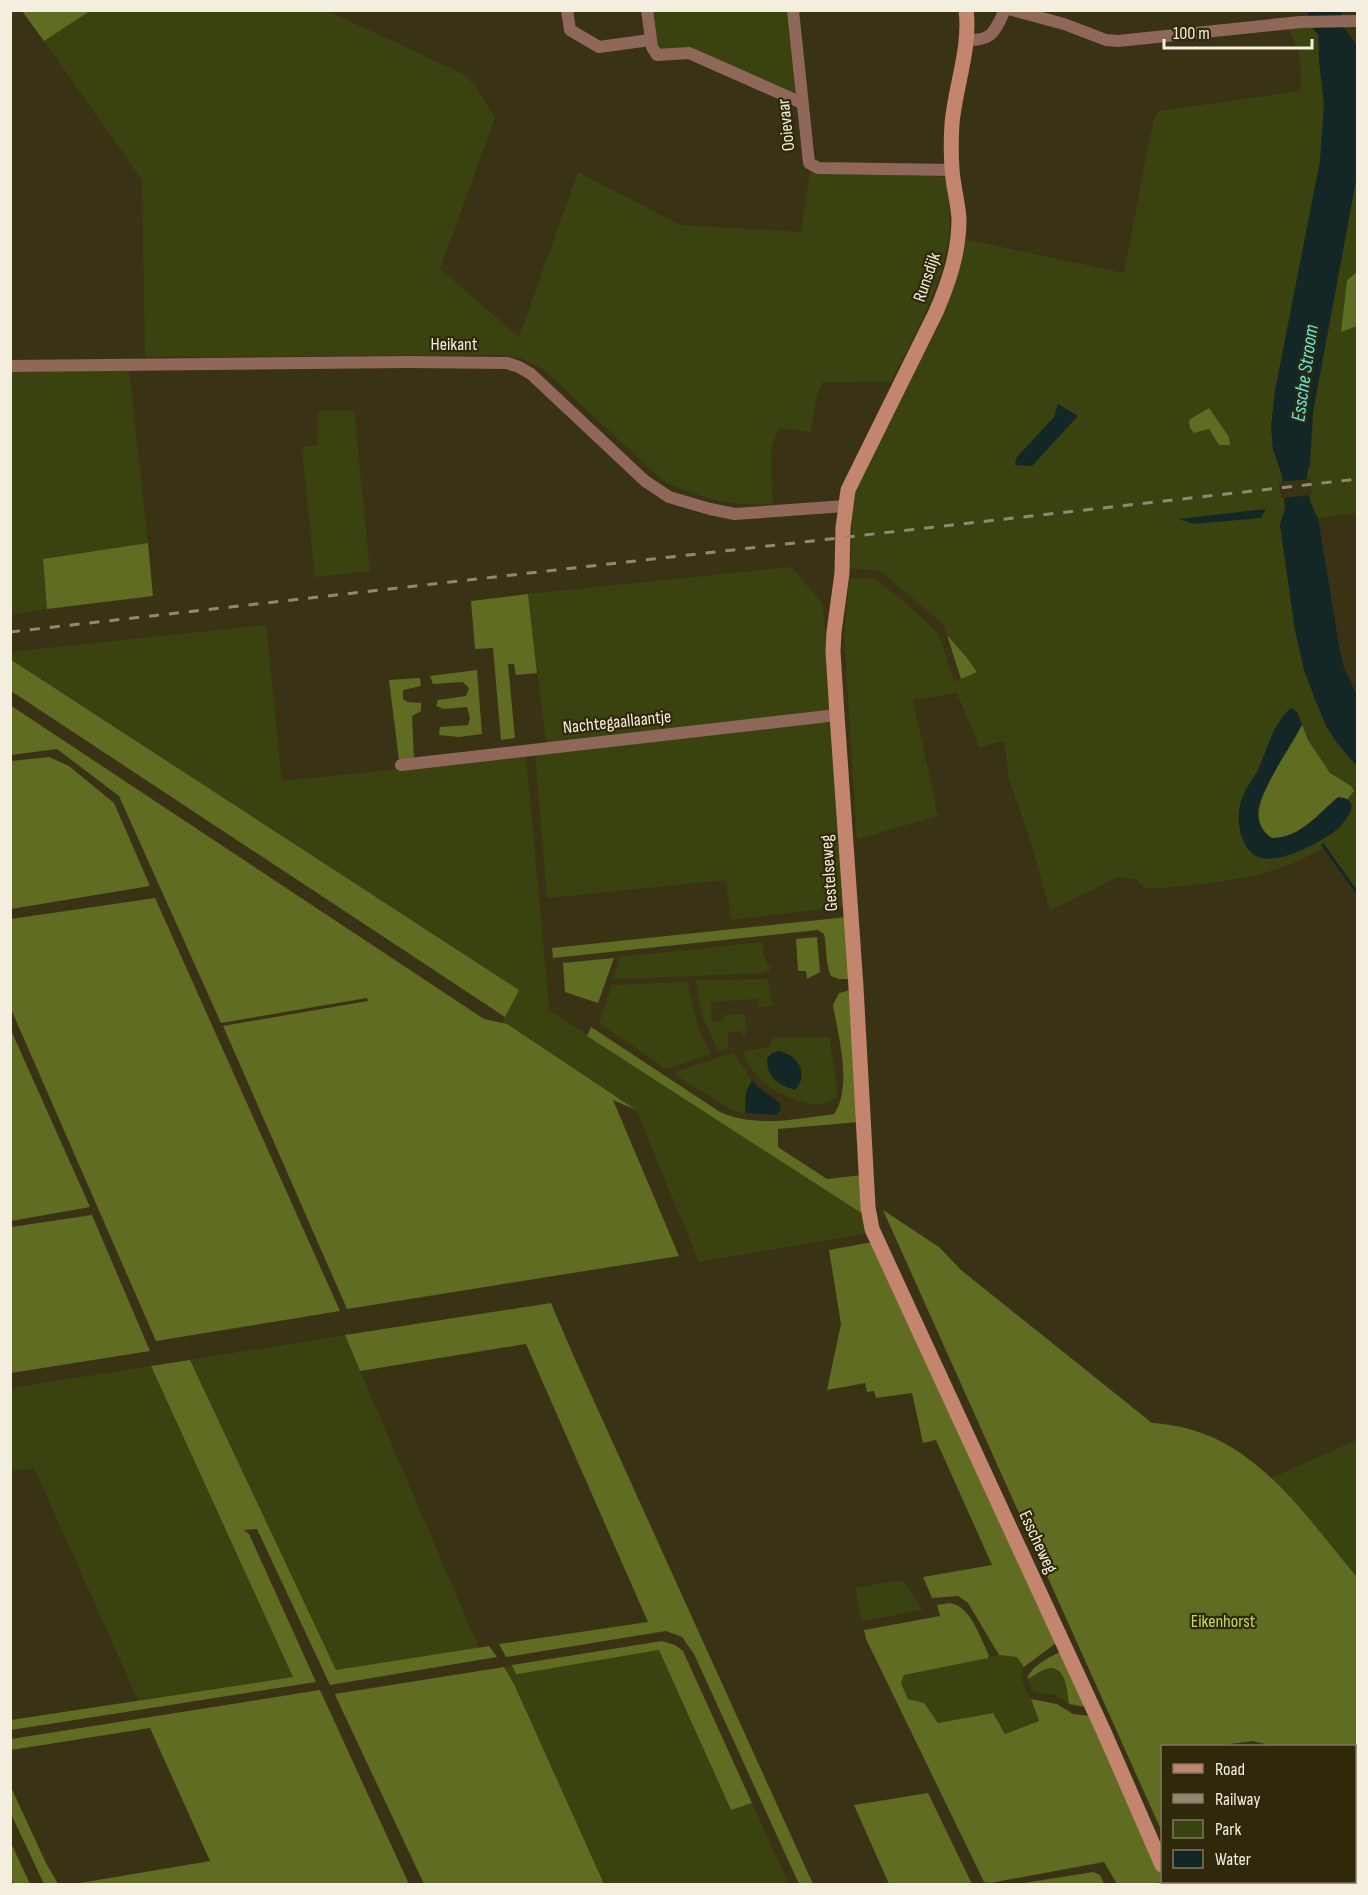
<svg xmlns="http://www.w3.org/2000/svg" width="1368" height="1895" viewBox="0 0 1368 1895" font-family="'Sofia Sans Condensed',sans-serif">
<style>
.green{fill:#3a430f;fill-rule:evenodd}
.forest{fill:#5f6c21}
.water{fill:#142727}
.pier{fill:#3a3215}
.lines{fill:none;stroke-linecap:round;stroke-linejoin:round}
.stream{stroke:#142727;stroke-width:3}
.street{stroke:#8f6859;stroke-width:12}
.secondary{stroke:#c3856d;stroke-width:15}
.rail{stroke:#908972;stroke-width:3;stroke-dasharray:10 10;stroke-linecap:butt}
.labels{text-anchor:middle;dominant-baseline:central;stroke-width:4.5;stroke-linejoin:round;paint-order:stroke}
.street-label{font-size:18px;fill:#f3eedd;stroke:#30280a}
.park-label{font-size:18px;fill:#c2da5b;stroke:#30280a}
.water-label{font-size:20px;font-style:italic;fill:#59ebee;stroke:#30280a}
</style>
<rect width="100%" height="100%" fill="#3a3215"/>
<path class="green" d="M 90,11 L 328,11 L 463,74 L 475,85 L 495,118 L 440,269 L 519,337 L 578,172 L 680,225 L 801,232 L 810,172 L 946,177 C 948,197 951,216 949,236 C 944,282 912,341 891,382 C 868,381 845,383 822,382 L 816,397 L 811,432 L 780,428 C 766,448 772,480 773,503 C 737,508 702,498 669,484 L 662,480 L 544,370 L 521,358 L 498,355 L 147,357 L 145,352 L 142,180 L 44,41 Z
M 651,11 L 789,11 L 796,91 L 789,95 L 694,49 C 682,46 669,53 658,49 Z
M 1288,26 L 1311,26 L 1318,35 L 1319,60 L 1324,104 L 1320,161 L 1275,391 L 1271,427 L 1273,449 L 1282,475 L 1285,508 L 1280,525 L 1295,630 L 1304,670 L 1315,702 L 1351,760 L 1357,766 L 1357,893 L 1325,847 C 1272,880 1207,884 1146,889 L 1136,879 L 1118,877 L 1050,910 L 1029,836 L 1009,780 L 1004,741 L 979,747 L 957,693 L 913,700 L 938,816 L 857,839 L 844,636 L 849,578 L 875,579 L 902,600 L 934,629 L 939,635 L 954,682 L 977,672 C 968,654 949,643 943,624 L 884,574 L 879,571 L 850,568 L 852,536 L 850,497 L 964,239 L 1124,273 L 1153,122 L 1158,111 L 1300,91 C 1303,65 1299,50 1288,26 ZM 1210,409 L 1219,445 L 1209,429 L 1198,433 L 1191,428 L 1191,423 ZM 1301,721 L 1308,740 L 1330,773 L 1351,786 L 1352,795 L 1347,800 L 1349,801 L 1335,831 L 1281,858 L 1258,769 L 1265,752 Z
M 1357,175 L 1357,272 L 1347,280 L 1342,331 L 1357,326 L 1357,513 L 1318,518 C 1309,503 1303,481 1310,464 L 1313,412 Z
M 10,371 L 129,371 L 148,543 L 43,559 L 47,609 L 11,614 Z
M 318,411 L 354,411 L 370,571 L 315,577 L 302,447 L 318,445 Z
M 791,567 L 822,603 L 834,711 L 546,743 L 528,594 Z
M 266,625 L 282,781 L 525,756 L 527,766 L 549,1006 L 547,1009 L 866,1216 L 867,1232 L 864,1234 L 699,1262 L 636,1110 L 502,1023 L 518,990 L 11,659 L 10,652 Z
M 825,722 L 836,723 L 846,906 L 731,920 L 726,880 L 547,898 L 535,755 Z
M 763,942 L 763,955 L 770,968 L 769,971 L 763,973 L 616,979 L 614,977 L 620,957 Z
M 768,979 L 772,1006 L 759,1007 L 758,999 L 711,1002 L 712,1021 L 724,1021 L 723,1015 L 745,1014 L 746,1035 L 742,1035 L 741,1031 L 728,1032 L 728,1049 L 718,1050 L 702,1016 L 696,980 Z
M 687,982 L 698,1027 L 711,1054 L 666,1069 L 599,1023 L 612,985 Z
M 829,1037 L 837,1089 L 836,1097 C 820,1115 773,1094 759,1078 C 752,1071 748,1061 743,1054 L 745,1051 L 769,1047 L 773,1038 Z
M 733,1053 L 752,1080 L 746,1092 L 745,1113 L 734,1111 L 675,1075 L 677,1071 Z
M 345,1335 L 360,1371 L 479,1648 L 336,1671 L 190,1360 Z
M 151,1366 L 283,1654 L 293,1677 L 138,1700 L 34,1468 L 11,1471 L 11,1388 Z
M 1357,1440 L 1357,1577 L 1271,1478 Z
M 902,1580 L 923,1610 L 862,1621 L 855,1588 Z
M 659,1650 L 731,1810 L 752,1803 L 789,1884 L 604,1884 L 514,1684 L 504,1667 L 512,1665 L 518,1674 Z
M 999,1655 L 1017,1657 L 1024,1667 C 1019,1682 1026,1689 1032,1701 C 1035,1708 1036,1715 1039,1721 L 1005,1734 L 993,1713 L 938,1723 L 924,1703 L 908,1699 L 901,1683 L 904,1675 Z
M 1049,1668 C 1067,1671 1066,1689 1069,1704 L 1055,1695 L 1034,1692 L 1027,1679 Z"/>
<path class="forest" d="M 22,11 L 90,11 L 44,41 Z
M 1357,272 L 1357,326 L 1341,332 L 1347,280 Z
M 1209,408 L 1229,437 L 1230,445 L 1219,445 L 1209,429 L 1194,433 L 1190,428 L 1189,420 Z
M 148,543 L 153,596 L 47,609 L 43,559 Z
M 528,594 L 537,673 L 516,675 L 514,664 L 508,664 L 515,738 L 501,740 L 493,648 L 475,649 L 471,601 Z
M 947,635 L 968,659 L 977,672 L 961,679 Z
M 10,659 L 519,990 L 505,1017 L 11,691 Z
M 477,670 L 482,734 L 459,737 L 439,735 L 440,727 L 468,725 L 470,718 L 467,707 L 444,709 L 436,706 L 438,700 L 466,696 L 469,688 L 463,682 L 433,684 L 430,676 Z
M 420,678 L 421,686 L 403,690 L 403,699 L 408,702 L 421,703 L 421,711 L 412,716 L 414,758 L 399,760 L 389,680 Z
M 10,705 L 484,1019 L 507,1024 L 636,1110 L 613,1100 L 679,1256 L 347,1309 L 223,1026 L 368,1001 L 367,998 L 221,1023 L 119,796 L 57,749 L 11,755 Z
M 1302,724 L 1308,740 L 1330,773 L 1351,786 L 1354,791 L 1347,800 L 1343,798 C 1317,810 1304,838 1272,838 C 1233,816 1292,751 1302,724 Z
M 49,757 L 69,766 L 114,803 L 150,886 L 11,909 L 11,761 Z
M 155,898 L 340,1311 L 156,1341 L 11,1009 L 11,919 Z
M 847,917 L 850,979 L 839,979 L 831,976 C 825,963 827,948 824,934 L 818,930 L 553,958 L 552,948 Z
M 817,937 L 820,972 L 807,979 L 806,971 L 798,971 L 796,939 Z
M 614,958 L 598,1003 L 565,992 L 563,963 Z
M 851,990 L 859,1122 L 778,1129 L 778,1147 L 827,1179 L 862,1175 L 866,1216 L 587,1036 L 591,1027 L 720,1112 C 757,1128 796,1119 834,1114 C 853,1086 838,1036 833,1005 L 839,993 Z
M 10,1028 L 90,1207 L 11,1221 Z
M 883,1210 L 939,1247 L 961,1270 L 1152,1423 C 1250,1428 1299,1509 1357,1577 L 1357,1766 L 1355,1767 L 1354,1746 L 1272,1746 L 1253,1741 L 1215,1746 L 1162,1746 L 1162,1832 Z
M 92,1215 L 150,1351 L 11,1373 L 11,1227 Z
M 867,1243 L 873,1243 L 1056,1643 L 1024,1667 L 1017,1657 L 999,1655 L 968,1603 L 958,1596 L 932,1598 L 923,1577 L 992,1565 L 936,1440 L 923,1443 L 912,1393 L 876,1398 L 874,1391 L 867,1392 L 865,1383 L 827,1390 L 841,1324 L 829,1250 Z
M 551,1303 L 574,1357 L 813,1884 L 799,1884 L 694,1654 L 682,1637 L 666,1631 L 506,1657 L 499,1644 L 648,1622 L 526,1344 L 360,1371 L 345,1335 Z
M 190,1360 L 336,1670 L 489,1646 L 497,1657 L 330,1685 L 257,1529 L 244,1530 L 249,1534 L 316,1682 L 11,1730 L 11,1720 L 293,1677 L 151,1366 Z
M 950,1603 C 971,1606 980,1638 989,1655 L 988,1658 L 904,1675 L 901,1683 L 908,1699 L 924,1703 L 938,1723 L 993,1713 L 1005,1734 L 1039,1721 L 1031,1699 L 1057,1704 L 1073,1714 L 1090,1716 L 1157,1863 L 1163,1882 L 1149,1884 L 1117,1884 L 1104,1862 L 990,1883 L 984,1882 L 866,1639 L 864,1630 L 940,1616 L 937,1605 Z
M 662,1641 L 675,1645 L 683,1651 L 752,1803 L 731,1810 L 659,1650 L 518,1674 L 516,1674 L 512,1665 Z
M 1060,1652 L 1085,1707 L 1069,1704 C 1067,1693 1067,1668 1050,1668 C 1043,1669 1034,1676 1027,1679 C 1032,1665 1048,1658 1060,1652 Z
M 504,1667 L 514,1684 L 604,1884 L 424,1884 L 336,1697 L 335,1694 L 347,1692 Z
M 320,1690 L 409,1884 L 74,1884 L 210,1861 L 150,1728 L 11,1750 L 11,1739 Z
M 10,1785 L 46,1863 L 58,1884 L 44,1884 L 11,1814 Z
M 928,1793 L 972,1884 L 889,1884 L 854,1805 Z
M 10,1843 L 11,1843 L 30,1884 L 14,1884 L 11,1878 Z
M 1355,1850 L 1357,1850 L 1357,1884 L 1191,1883 L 1198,1882 L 1354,1882 Z
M 1093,1872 L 1100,1875 L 1104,1884 L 1018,1884 Z"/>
<path class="water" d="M 1307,11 L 1342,11 L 1343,26 L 1355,43 L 1357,50 L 1357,175 L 1313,412 L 1310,464 C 1303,481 1309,503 1318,518 L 1339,646 L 1344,668 L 1357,696 L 1357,766 L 1337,743 L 1326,726 L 1304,670 L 1295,630 L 1280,525 L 1285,508 L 1282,476 L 1273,449 L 1271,427 L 1275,391 L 1320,161 L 1324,104 L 1319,60 L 1319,45 L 1318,35 L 1311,26 Z
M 1058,404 L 1078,416 L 1032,466 L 1015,465 L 1016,458 L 1054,417 Z
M 1266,509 L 1261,518 L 1193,524 L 1179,519 Z
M 1291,708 L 1297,712 L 1302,725 C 1292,741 1259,795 1258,810 C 1257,822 1263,833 1272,838 C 1301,838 1318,814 1338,797 C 1365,799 1345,823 1334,832 C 1317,844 1273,868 1254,855 C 1238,843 1235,813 1243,796 C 1247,786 1254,777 1259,768 C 1268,748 1273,723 1291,708 Z
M 778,1051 C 798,1054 810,1074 795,1090 C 777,1084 767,1078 767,1058 L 772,1053 Z
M 752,1080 L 757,1086 L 780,1103 L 781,1109 L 776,1115 L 745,1113 L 746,1092 Z"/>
<path class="pier" d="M 1311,479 L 1312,495 L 1281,498 L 1279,482 Z"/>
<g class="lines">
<path class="stream" d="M 1323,845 L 1358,894"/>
<path class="street" d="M 567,10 L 570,30 L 599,47 L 650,40
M 647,10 L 652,47 L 657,55 L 689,53 L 802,103
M 793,10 L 809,163 L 818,168 L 952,170
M 1012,10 L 1064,24 L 1106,40 L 1118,41 L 1300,22 L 1358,21
M 966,40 C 992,41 994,33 1005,10
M 10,366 L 409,362 L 507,363 L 519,367 L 531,374 L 645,481 L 669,497 L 710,509 L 735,514 L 845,506
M 401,765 L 837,715"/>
<path class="secondary" d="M 966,10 C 971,48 955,87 952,124 C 951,139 951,154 952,169 C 953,186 958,202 959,219 C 959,252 949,282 936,312 L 848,490 L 843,528 L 842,573 L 834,632 L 833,651 L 837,715 L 856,987 L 868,1207 L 872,1229 L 1104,1732 L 1162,1865
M 1169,1882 L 1170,1884"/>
<path class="rail" d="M 10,632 L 1358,479"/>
</g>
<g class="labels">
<g class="street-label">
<text transform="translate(786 125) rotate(-96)">Ooievaar</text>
<text transform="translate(927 277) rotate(-71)">Runsdijk</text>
<text x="454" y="344">Heikant</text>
<text transform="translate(617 722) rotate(-6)">Nachtegaallaantje</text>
<text transform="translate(829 873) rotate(-94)">Gestelseweg</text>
<text transform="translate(1038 1542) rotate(65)">Esscheweg</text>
</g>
<g class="park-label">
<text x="1223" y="1621">Eikenhorst</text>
</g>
<g class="water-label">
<text transform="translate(1305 373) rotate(-82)">Essche Stroom</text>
</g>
</g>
<rect width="1368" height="1895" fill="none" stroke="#f3eedd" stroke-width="24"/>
<rect x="1161" y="1745" width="195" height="138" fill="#30280a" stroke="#7e775e" stroke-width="1.5"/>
<rect x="1173" y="1764" width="30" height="9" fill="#c3856d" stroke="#7e775e" stroke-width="1.5"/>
<text x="1215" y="1775" font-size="18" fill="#f3eedd">Road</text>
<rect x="1173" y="1794" width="30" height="9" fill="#908972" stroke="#7e775e" stroke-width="1.5"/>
<text x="1215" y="1805" font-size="18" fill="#f3eedd">Railway</text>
<rect x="1173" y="1820" width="30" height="18" fill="#3a430f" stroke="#7e775e" stroke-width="1.5"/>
<text x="1215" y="1835" font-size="18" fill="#f3eedd">Park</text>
<rect x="1173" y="1850" width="30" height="18" fill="#142727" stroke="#7e775e" stroke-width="1.5"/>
<text x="1215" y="1865" font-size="18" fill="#f3eedd">Water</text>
<path d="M1164 39v9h148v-9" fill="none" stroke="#f3eedd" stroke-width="3"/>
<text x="1173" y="39" font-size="18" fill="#f3eedd" stroke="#30280a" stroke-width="4.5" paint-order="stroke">100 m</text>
</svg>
